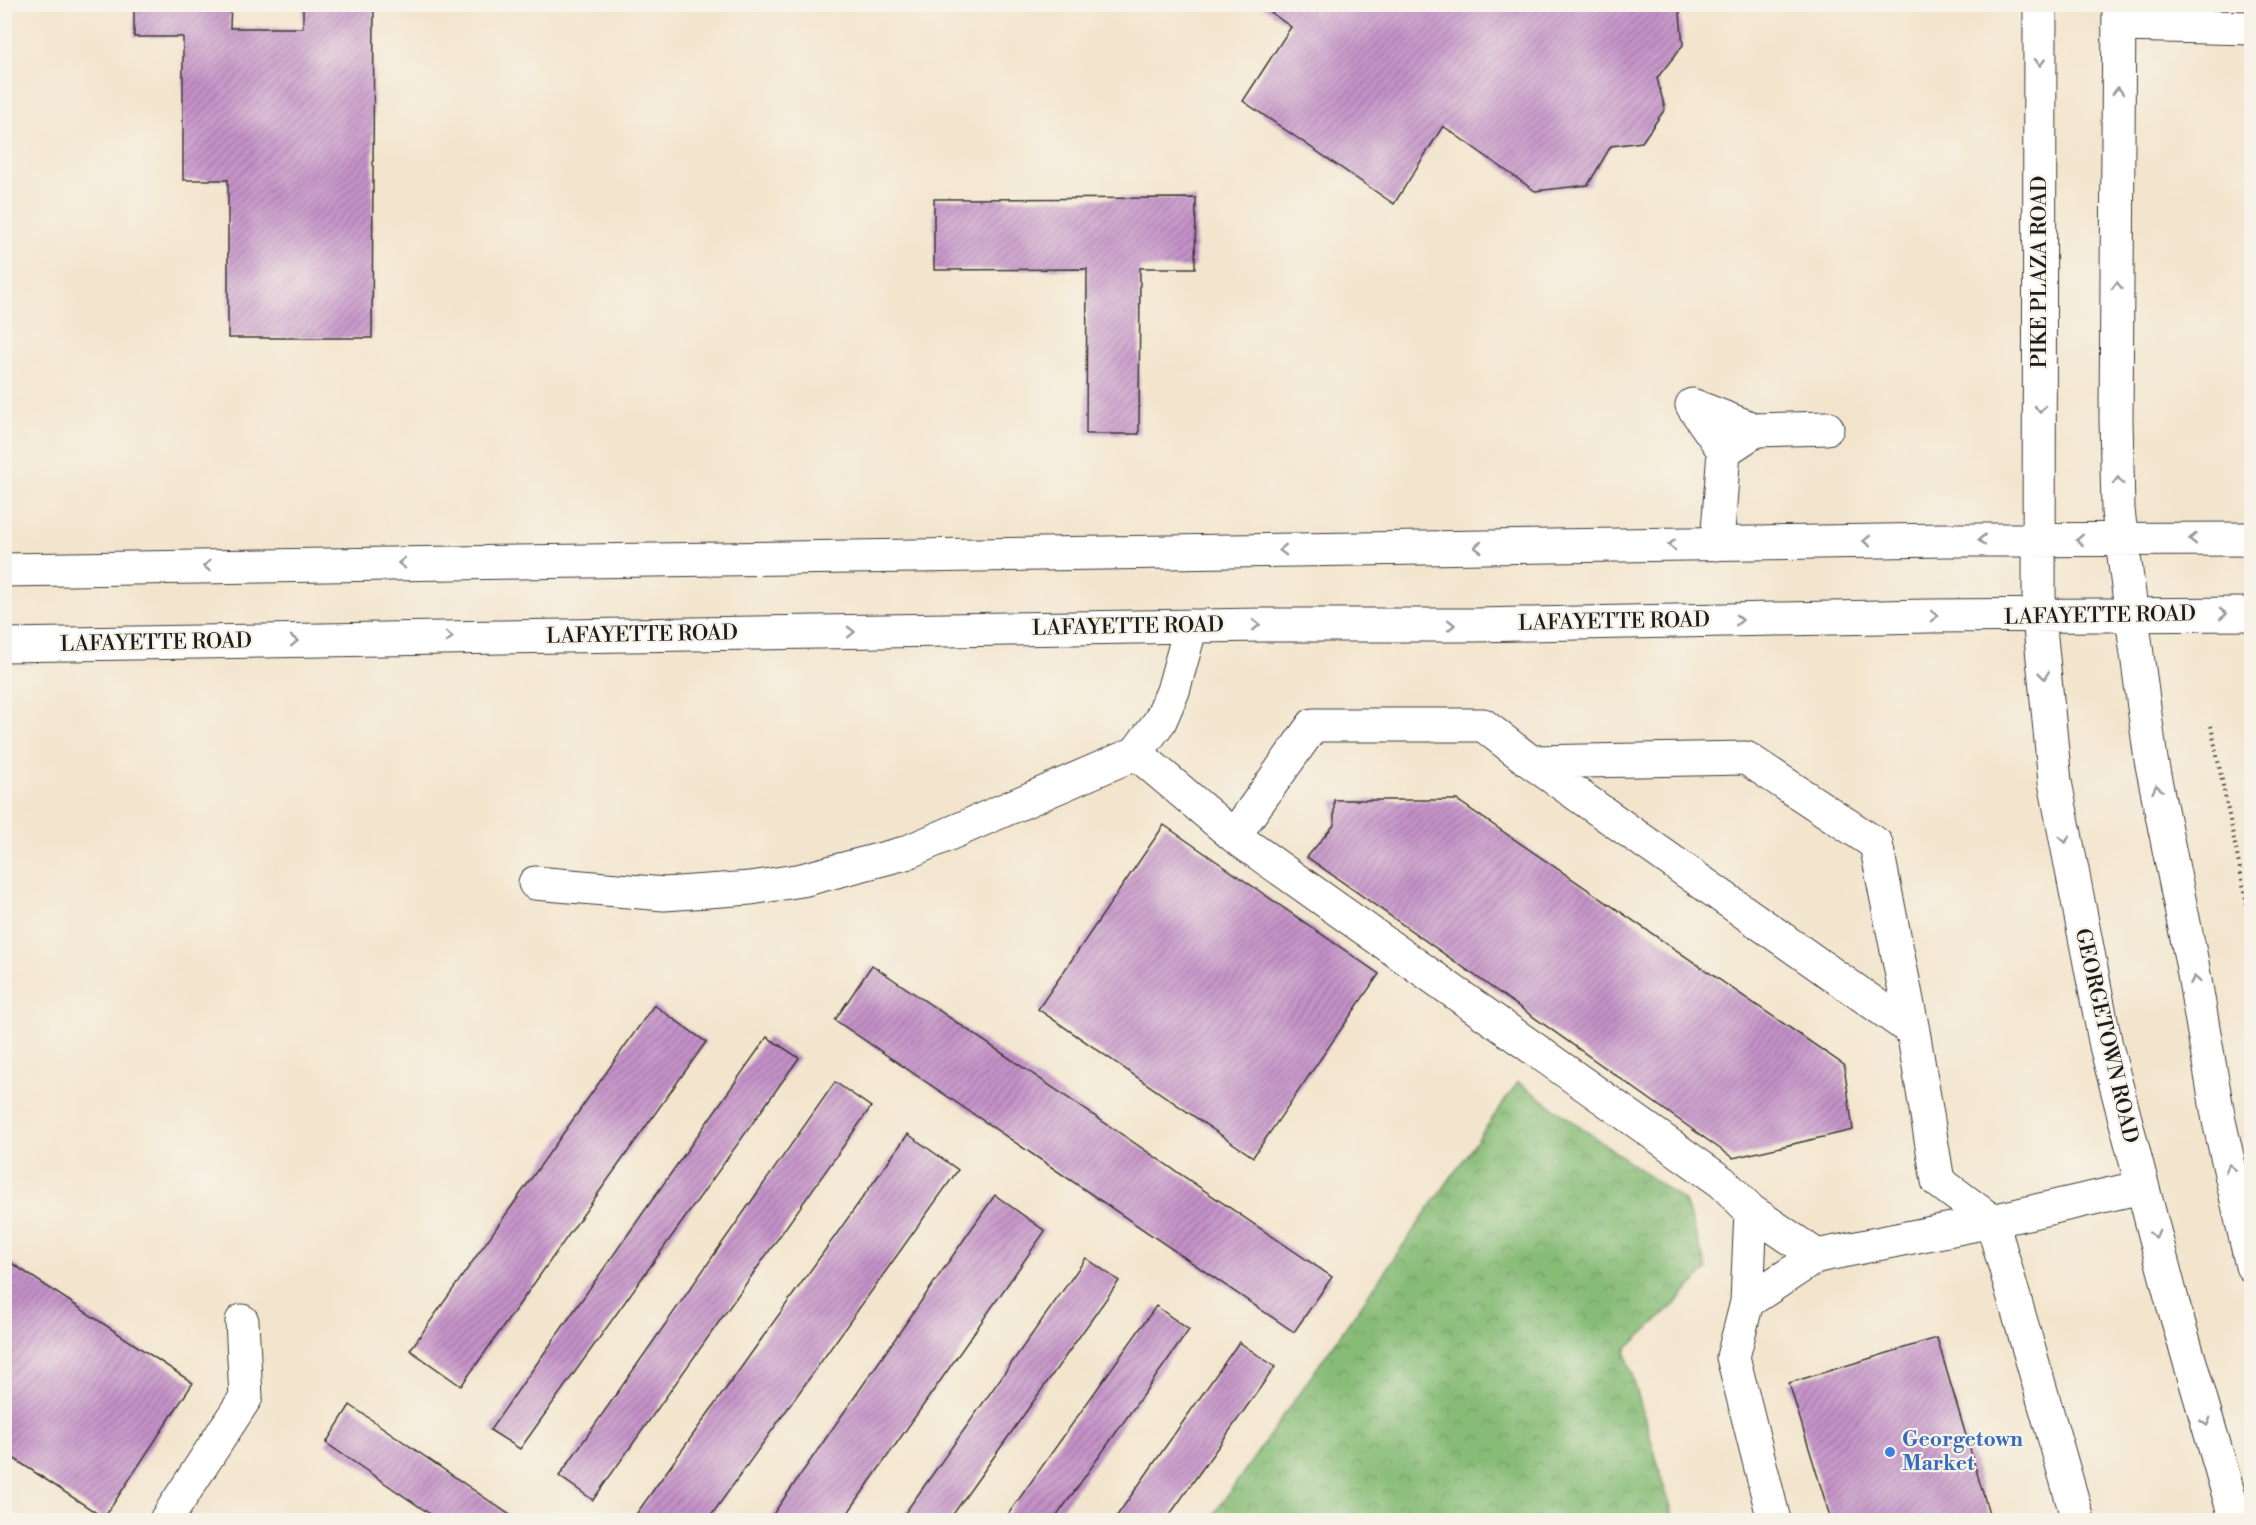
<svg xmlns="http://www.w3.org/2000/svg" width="2256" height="1525" viewBox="0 0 2256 1525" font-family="'Libre Bodoni',serif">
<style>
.forest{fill:url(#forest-crowns);stroke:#526c4a;stroke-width:1.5}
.building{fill:url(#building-hatch)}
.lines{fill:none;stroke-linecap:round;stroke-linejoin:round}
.minor-casing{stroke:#3c3a37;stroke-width:35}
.major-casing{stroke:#3c3a37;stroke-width:35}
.path{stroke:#3c3a37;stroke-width:4;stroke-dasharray:1.5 4.5;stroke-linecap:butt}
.minor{stroke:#fff;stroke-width:33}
.major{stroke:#fff;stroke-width:33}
.oneway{stroke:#999}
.shop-dot{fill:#3f7fe0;stroke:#f7f3e8;stroke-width:2}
.labels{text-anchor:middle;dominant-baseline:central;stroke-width:4.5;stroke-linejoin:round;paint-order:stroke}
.street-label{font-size:21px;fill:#1c1c1c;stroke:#f7f3e8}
.shop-label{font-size:21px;font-weight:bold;fill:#366cbe;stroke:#f7f3e8;text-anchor:start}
</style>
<defs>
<pattern id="forest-crowns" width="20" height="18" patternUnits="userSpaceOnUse" patternTransform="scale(1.5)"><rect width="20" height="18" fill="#87bc77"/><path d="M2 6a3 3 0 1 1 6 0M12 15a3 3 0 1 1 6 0" fill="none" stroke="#6e9861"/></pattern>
<pattern id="building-hatch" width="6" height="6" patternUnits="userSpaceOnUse" patternTransform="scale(1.5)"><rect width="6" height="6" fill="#c492c8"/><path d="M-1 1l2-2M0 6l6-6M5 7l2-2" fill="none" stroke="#9e76a2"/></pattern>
</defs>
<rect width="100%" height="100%" fill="#f7f3e8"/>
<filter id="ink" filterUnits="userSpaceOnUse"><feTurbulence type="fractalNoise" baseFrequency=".0167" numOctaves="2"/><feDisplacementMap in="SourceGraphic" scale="12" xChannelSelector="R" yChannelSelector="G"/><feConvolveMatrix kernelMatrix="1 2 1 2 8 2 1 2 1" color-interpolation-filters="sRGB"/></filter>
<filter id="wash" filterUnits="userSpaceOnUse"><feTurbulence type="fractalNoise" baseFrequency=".008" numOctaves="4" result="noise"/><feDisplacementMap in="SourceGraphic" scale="24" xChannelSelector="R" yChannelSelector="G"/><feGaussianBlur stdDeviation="1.35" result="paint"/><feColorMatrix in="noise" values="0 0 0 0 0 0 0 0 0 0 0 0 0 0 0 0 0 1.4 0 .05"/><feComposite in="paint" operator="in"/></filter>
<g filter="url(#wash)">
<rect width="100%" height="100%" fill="#f3e5cd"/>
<path class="forest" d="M 1518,1082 L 1685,1202 L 1707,1269 L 1675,1304 L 1625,1350 L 1674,1520 L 1210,1520 Z"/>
<g id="blocks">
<path class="building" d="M 134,4 L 231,4 L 230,28 L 303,28 L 303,4 L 374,4 L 372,338 L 228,338 L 228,180 L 183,180 L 183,37 L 134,37 Z
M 1259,4 L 1679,4 L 1683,45 L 1657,78 L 1665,109 L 1642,142 L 1611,146 L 1588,185 L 1535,191 L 1443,126 L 1394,204 L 1243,101 L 1291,27 Z
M 1196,198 L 1195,268 L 1140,268 L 1139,434 L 1086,434 L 1087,269 L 934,270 L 934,199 Z
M 1334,800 L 1457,800 L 1844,1065 L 1853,1130 L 1733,1158 L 1307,857 L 1334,825 Z
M 1164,825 L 1379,974 L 1253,1157 L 1038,1009 Z
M 872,965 L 1332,1277 L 1294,1332 L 835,1020 Z
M 654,1005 L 706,1042 L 461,1386 L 410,1350 Z
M 767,1037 L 799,1058 L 520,1449 L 490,1430 Z
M 835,1082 L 871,1107 L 593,1500 L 559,1476 Z
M 908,1134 L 958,1170 L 708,1520 L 632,1520 Z
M 995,1195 L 1045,1231 L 843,1520 L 769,1520 Z
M 4,1258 L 193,1383 L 104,1518 L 4,1452 Z
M 1086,1258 L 1119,1281 L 949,1520 L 900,1520 Z
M 1156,1306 L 1189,1330 L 1054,1520 L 1004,1520 Z
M 1937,1338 L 1991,1520 L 1831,1520 L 1789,1383 Z
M 1239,1342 L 1275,1367 L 1166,1520 L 1114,1520 Z
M 350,1405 L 517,1520 L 439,1520 L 326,1443 Z"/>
</g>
</g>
<g filter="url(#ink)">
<use href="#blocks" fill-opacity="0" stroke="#3c3a37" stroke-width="1.5"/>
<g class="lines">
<defs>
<path id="minor" d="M 2119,25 L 2252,28
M 1756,430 L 1692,405 L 1724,451 L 1756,430 L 1827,428
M 1717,544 L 1724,451
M 1136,753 L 1234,836 L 1313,725 L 1483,725 L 1531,762 L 1746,758 L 1876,844 L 1913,1031 L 1938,1181 L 1992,1221 L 2078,1520
M 1531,762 L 1913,1031
M 1234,836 L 1722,1182 L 1751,1211 L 1747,1302 L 1733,1357 L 1774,1520
M 535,883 L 664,894 L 751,888 L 802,880 L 905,853 L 1136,753 L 1160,721 L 1173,691 L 1191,626
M 1751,1211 L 1817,1256 L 1992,1221 L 2142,1187
M 1747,1302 L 1817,1256
M 166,1520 L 246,1397 L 242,1321"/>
<path id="major" d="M 2040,4 L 2039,617 L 2055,782 L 2106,1046 L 2173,1304 L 2236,1520
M 2119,4 L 2116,419 L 2118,511 L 2151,760 L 2192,963 L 2219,1121 L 2252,1266
M 4,570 L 1944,540 L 2252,539
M 4,645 L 1263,625 L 1475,625 L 1929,616 L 2252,614"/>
</defs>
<use href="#minor" class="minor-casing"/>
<use href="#major" class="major-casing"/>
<path class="path" d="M 2211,726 L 2252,929"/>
<use href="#minor" class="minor"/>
<use href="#major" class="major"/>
</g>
<defs><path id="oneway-chevron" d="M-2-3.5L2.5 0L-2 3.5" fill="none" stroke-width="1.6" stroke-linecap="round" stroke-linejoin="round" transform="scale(1.5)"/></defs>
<g class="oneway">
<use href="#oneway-chevron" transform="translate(2040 62) rotate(90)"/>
<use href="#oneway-chevron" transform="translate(2118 91) rotate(-89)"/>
<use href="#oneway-chevron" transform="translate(2117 286) rotate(-90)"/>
<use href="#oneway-chevron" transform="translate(2040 409) rotate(90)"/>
<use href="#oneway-chevron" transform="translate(2118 481) rotate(-91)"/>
<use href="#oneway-chevron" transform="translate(2193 539) rotate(180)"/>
<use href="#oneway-chevron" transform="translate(1982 540) rotate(-180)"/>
<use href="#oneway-chevron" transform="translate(2080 540) rotate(179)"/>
<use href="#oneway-chevron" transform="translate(1867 541) rotate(179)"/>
<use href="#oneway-chevron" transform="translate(1672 545) rotate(179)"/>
<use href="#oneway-chevron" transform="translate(1478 547) rotate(179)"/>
<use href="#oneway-chevron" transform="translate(1283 550) rotate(179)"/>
<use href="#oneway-chevron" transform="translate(402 563) rotate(179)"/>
<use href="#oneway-chevron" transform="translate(207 566) rotate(179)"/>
<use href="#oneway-chevron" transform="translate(2223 614) rotate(-1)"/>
<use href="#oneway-chevron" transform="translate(1934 616) rotate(1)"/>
<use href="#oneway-chevron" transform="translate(1739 620) rotate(-1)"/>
<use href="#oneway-chevron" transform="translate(1256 625) rotate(-1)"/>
<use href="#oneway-chevron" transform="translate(1451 625)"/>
<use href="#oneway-chevron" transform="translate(851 632) rotate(-1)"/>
<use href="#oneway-chevron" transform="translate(449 637) rotate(-1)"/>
<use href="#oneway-chevron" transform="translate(294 641) rotate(-1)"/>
<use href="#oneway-chevron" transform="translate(2044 675) rotate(84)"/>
<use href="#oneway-chevron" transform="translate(2157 789) rotate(-102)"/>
<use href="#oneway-chevron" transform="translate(2065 839) rotate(80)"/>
<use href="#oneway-chevron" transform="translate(2195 980) rotate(-100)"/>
<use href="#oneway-chevron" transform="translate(2230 1168) rotate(-102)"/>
<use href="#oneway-chevron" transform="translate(2155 1234) rotate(75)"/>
<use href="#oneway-chevron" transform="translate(2206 1422) rotate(74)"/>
</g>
</g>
<circle class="shop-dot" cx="1890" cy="1452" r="6"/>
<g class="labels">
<g class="street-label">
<text transform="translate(2040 272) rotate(-90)">PIKE PLAZA ROAD</text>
<text transform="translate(2100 616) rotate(-1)">LAFAYETTE ROAD</text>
<text transform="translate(1614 622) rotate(-1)">LAFAYETTE ROAD</text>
<text transform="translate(1128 627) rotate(-1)">LAFAYETTE ROAD</text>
<text transform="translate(642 635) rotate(-1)">LAFAYETTE ROAD</text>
<text transform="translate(156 643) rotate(-1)">LAFAYETTE ROAD</text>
<text transform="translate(2106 1036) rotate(77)">GEORGETOWN ROAD</text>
</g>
<g class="shop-label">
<text x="1902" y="1440">Georgetown<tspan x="1902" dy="24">Market</tspan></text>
</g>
</g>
<rect width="2256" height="1525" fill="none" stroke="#f7f3e8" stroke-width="24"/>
</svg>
